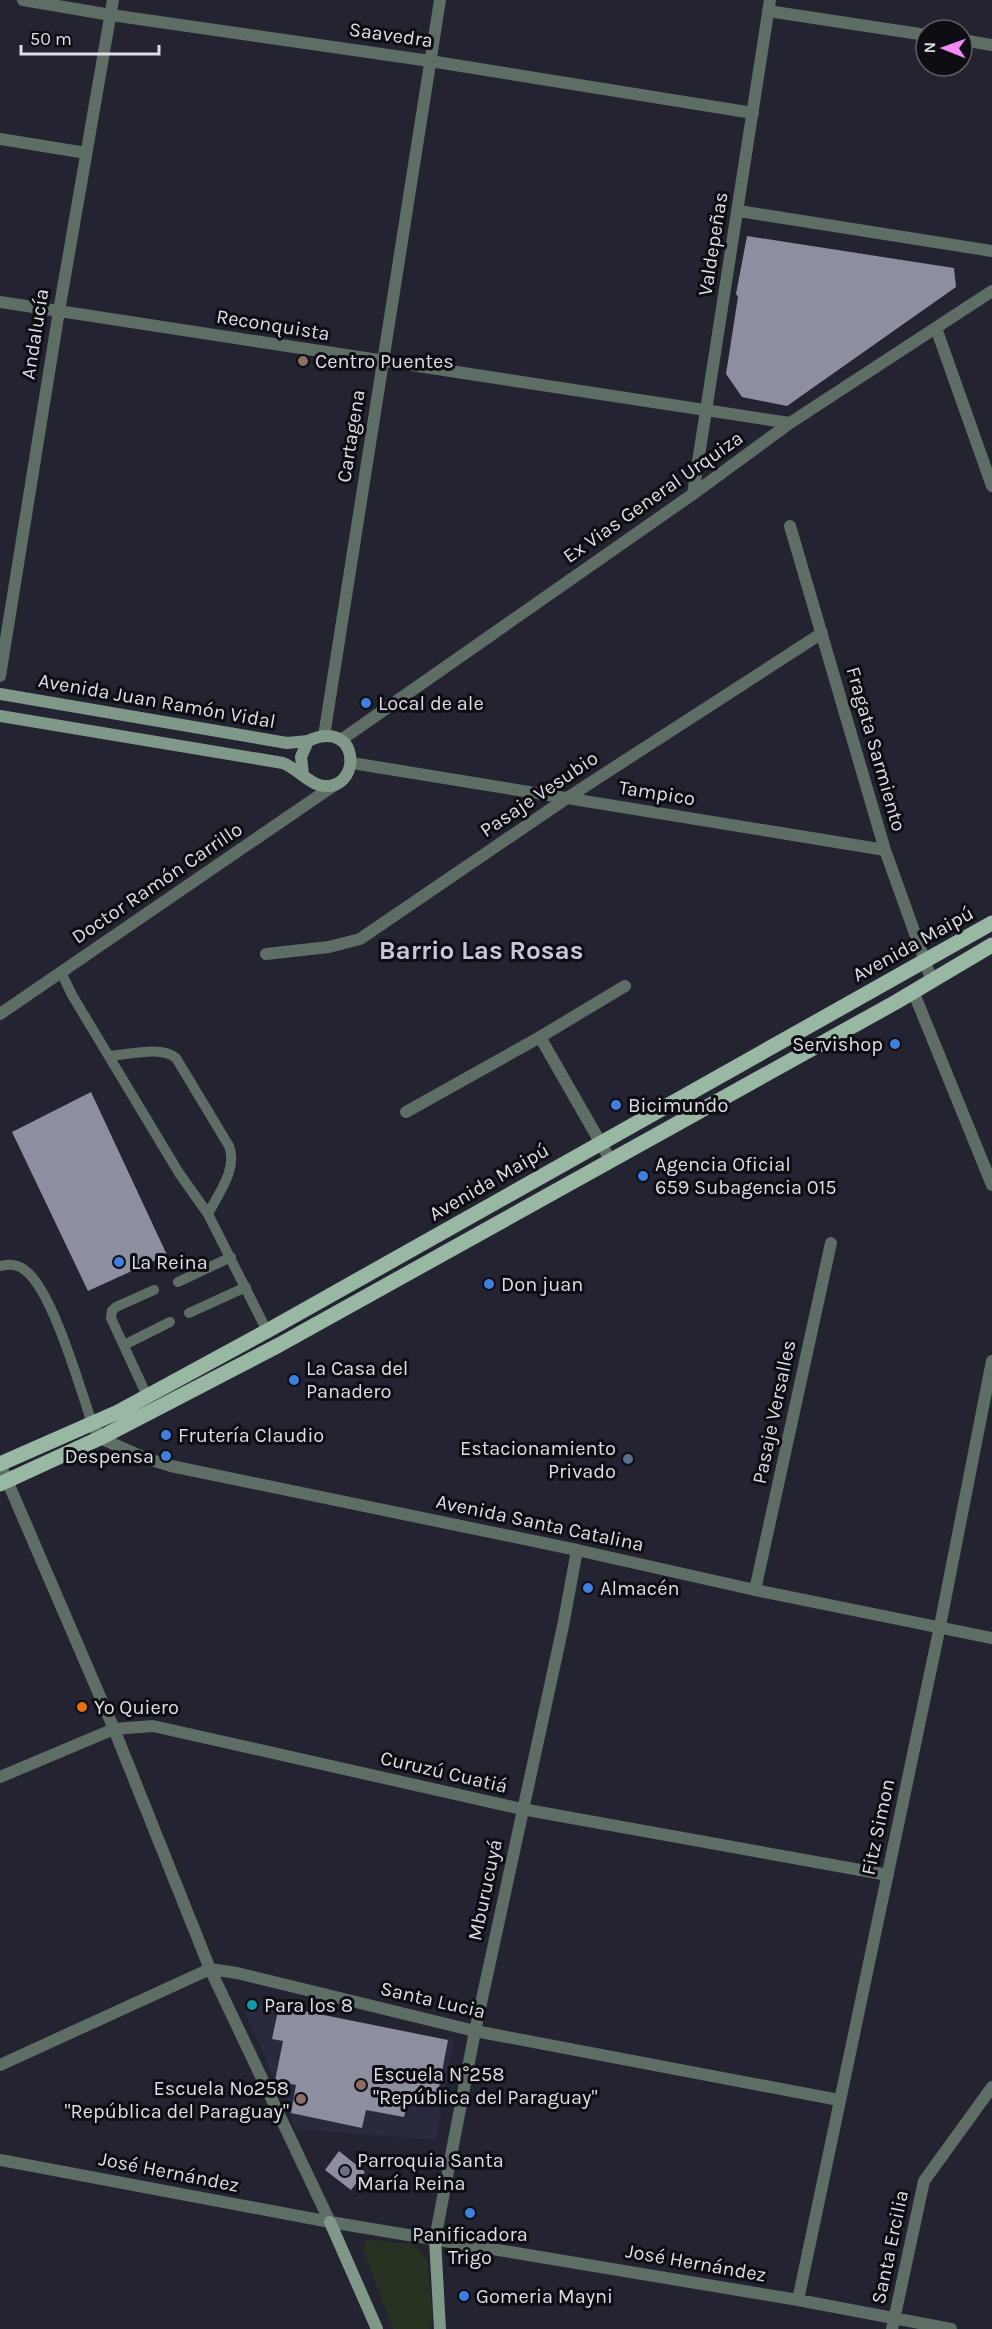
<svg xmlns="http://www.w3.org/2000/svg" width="992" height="2329" viewBox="0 0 992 2329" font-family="Karla,sans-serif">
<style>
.built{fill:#292a3e}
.green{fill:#273322}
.building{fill:#8d8e9f}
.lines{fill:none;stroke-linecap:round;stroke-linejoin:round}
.service{stroke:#5f6e64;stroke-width:10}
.minor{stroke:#5f6e64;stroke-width:12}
.tertiary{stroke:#5f6e64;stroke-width:12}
.secondary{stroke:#7f9888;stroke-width:12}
.primary{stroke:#98b8a4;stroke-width:15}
.education-dot{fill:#8d6e63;stroke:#0d0d13;stroke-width:2}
.shop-dot{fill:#3f7fe0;stroke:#0d0d13;stroke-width:2}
.service-dot{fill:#5c6f8a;stroke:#0d0d13;stroke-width:2}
.food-dot{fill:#e8710a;stroke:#0d0d13;stroke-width:2}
.culture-dot{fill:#0f9aa8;stroke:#0d0d13;stroke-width:2}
.worship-dot{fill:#6b7280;stroke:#0d0d13;stroke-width:2}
.labels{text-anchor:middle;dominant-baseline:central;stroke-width:6;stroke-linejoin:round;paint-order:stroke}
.street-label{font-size:20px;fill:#dddee7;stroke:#0d0d13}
.poi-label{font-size:20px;fill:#dddee7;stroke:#0d0d13;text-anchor:start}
.district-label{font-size:26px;font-weight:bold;fill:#c7c9db;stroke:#0d0d13}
</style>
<rect width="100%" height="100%" fill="#232331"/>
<path class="built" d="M 256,2002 L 454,2041 L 436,2140 L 296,2129 L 245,2012 Z"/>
<path class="green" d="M 367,2239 L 414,2245 L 427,2259 L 433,2320 L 429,2329 L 393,2329 L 363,2249 Z"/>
<path class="building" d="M 747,236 L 954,268 L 956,287 L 787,406 L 742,397 L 726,374 L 738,297 L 736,294 Z
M 91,1092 L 167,1255 L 88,1291 L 12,1132 Z
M 279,2006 L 448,2040 L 436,2103 L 408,2098 L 404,2117 L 366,2110 L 362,2128 L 291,2113 L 296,2085 L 275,2081 L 283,2041 L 272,2039 Z
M 339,2151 L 365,2172 L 351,2190 L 325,2170 Z"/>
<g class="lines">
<path class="service" d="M 61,972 L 72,995 L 179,1173 L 208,1214 L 267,1331
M 109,1056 C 128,1055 161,1045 176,1058 L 229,1146 C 238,1169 218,1194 208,1214
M 0,1266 C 10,1264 18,1264 26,1271 C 53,1292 80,1388 92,1423
M 178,1282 L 231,1257
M 189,1313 L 246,1287
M 124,1345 L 170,1322
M 147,1396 L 111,1318 L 112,1311 L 116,1307 L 154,1290"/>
<path class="minor" d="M 23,0 L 111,15 L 430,61 L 753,113
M 768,11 L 926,35
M 962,40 L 992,45
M 0,139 L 86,153
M 739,211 L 992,251
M 0,302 L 790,423
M 936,328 L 992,486
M 693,494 L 770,0
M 790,526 L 885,850 L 932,981
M 0,676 L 59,311 L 113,0
M 341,740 L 693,494 L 790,423 L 992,291
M 352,763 L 885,850
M 266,954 L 329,947 L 360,939 L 567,798 L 822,633
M 913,991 L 992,1185
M 0,1014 L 336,784
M 540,1037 L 611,1161
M 406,1112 L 540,1037 L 625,986
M 92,1423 L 100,1438 L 145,1458 L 171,1466 L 577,1550 L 563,1626 L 475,2031 L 435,2239
M 0,1464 L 114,1729 L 210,1969 L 330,2222
M 755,1590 L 831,1243
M 0,1777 L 114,1729 L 153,1726 L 522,1809 L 888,1875
M 0,2065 L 210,1969 L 237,1973 L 475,2031 L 839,2100
M 0,2160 L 330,2222 L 798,2300 L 951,2329
M 798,2300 L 940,1626 L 992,1361
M 892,2329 L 924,2181 L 992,2087"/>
<path class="tertiary" d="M 324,736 L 440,0
M 577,1550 L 755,1590 L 992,1638"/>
<path class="secondary" d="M 0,694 L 287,743 L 308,741
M 0,716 L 283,763 C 296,768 308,782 319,785 C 362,796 363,716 308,741 L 301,757 L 303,774
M 330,2222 L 377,2329
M 435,2239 L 440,2329"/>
<path class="primary" d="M 0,1464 L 118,1412 L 267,1331 L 992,923
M 0,1484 L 100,1438 L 279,1345 L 896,1002 L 992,945"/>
</g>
<g class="education-dot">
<circle cx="303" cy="361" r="6"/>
<circle cx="361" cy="2085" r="6"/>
<circle cx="301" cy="2099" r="6"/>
</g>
<g class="shop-dot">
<circle cx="366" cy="703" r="6"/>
<circle cx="895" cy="1044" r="6"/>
<circle cx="616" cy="1105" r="6"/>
<circle cx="643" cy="1176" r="6"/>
<circle cx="119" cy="1262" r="6"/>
<circle cx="489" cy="1284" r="6"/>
<circle cx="294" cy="1380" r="6"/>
<circle cx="166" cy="1435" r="6"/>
<circle cx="166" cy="1456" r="6"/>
<circle cx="588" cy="1588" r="6"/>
<circle cx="470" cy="2213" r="6"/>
<circle cx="464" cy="2296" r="6"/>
</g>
<circle class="service-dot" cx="628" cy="1459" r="6"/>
<circle class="food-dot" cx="82" cy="1707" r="6"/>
<circle class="culture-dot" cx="252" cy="2005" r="6"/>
<circle class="worship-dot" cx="345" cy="2171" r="6"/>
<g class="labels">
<g class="street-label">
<text transform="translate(391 35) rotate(8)">Saavedra</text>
<text transform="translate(713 244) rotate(-81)">Valdepeñas</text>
<text transform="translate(273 325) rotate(9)">Reconquista</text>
<text transform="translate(35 334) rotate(-81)">Andalucía</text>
<text transform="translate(351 436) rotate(-81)">Cartagena</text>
<text transform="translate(653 497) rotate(-35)">Ex Vias General Urquiza</text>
<text transform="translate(157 701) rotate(10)">Avenida Juan Ramón Vidal</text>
<text transform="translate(876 749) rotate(74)">Fragata Sarmiento</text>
<text transform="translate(657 793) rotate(9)">Tampico</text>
<text transform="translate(539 794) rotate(-34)">Pasaje Vesubio</text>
<text transform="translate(157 883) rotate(-34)">Doctor Ramón Carrillo</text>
<text transform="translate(913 944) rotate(-29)">Avenida Maipú</text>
<text transform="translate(489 1182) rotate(-30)">Avenida Maipú</text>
<text transform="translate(774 1412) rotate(-78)">Pasaje Versalles</text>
<text transform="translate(540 1523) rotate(12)">Avenida Santa Catalina</text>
<text transform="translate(444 1772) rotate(13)">Curuzú Cuatiá</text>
<text transform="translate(878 1827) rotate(-78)">Fitz Simon</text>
<text transform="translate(485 1890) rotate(-78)">Mburucuyá</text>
<text transform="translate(433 2000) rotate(13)">Santa Lucia</text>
<text transform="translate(169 2172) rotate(11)">José Hernández</text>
<text transform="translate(890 2247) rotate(-78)">Santa Ercilia</text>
<text transform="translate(696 2263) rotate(10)">José Hernández</text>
</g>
<g class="poi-label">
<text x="315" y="361">Centro Puentes</text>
<text x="378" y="703">Local de ale</text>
<text x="883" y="1044" text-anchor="end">Servishop</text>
<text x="628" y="1105">Bicimundo</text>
<text x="655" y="1164">Agencia Oficial<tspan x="655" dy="23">659 Subagencia 015</tspan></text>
<text x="131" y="1262">La Reina</text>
<text x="501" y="1284">Don juan</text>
<text x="306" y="1368">La Casa del<tspan x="306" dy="23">Panadero</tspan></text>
<text x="178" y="1435">Frutería Claudio</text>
<text x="616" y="1448" text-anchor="end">Estacionamiento<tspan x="616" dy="23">Privado</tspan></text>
<text x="154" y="1456" text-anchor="end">Despensa</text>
<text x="600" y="1588">Almacén</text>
<text x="94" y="1707">Yo Quiero</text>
<text x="264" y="2005">Para los 8</text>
<text x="373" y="2074">Escuela N°258<tspan x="373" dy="23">"República del Paraguay"</tspan></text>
<text x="289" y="2088" text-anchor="end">Escuela Nº258<tspan x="289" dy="23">"República del Paraguay"</tspan></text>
<text x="357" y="2160">Parroquia Santa<tspan x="357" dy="23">María Reina</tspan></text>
<text x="470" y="2234" text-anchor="middle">Panificadora<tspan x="470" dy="23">Trigo</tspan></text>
<text x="476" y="2296">Gomeria Mayni</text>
</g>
<g class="district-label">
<text x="481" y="950">Barrio Las Rosas</text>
</g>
</g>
<g transform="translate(944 48) rotate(271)"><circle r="28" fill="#0d0d13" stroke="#606168" stroke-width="1.5"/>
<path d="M0-4.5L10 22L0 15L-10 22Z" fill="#f28af3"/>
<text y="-9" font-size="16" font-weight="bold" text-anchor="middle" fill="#dddee7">N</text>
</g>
<path d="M21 45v9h138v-9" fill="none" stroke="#dddee7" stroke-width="3"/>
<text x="30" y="45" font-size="18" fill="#dddee7" stroke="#0d0d13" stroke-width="4.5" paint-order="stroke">50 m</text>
</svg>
